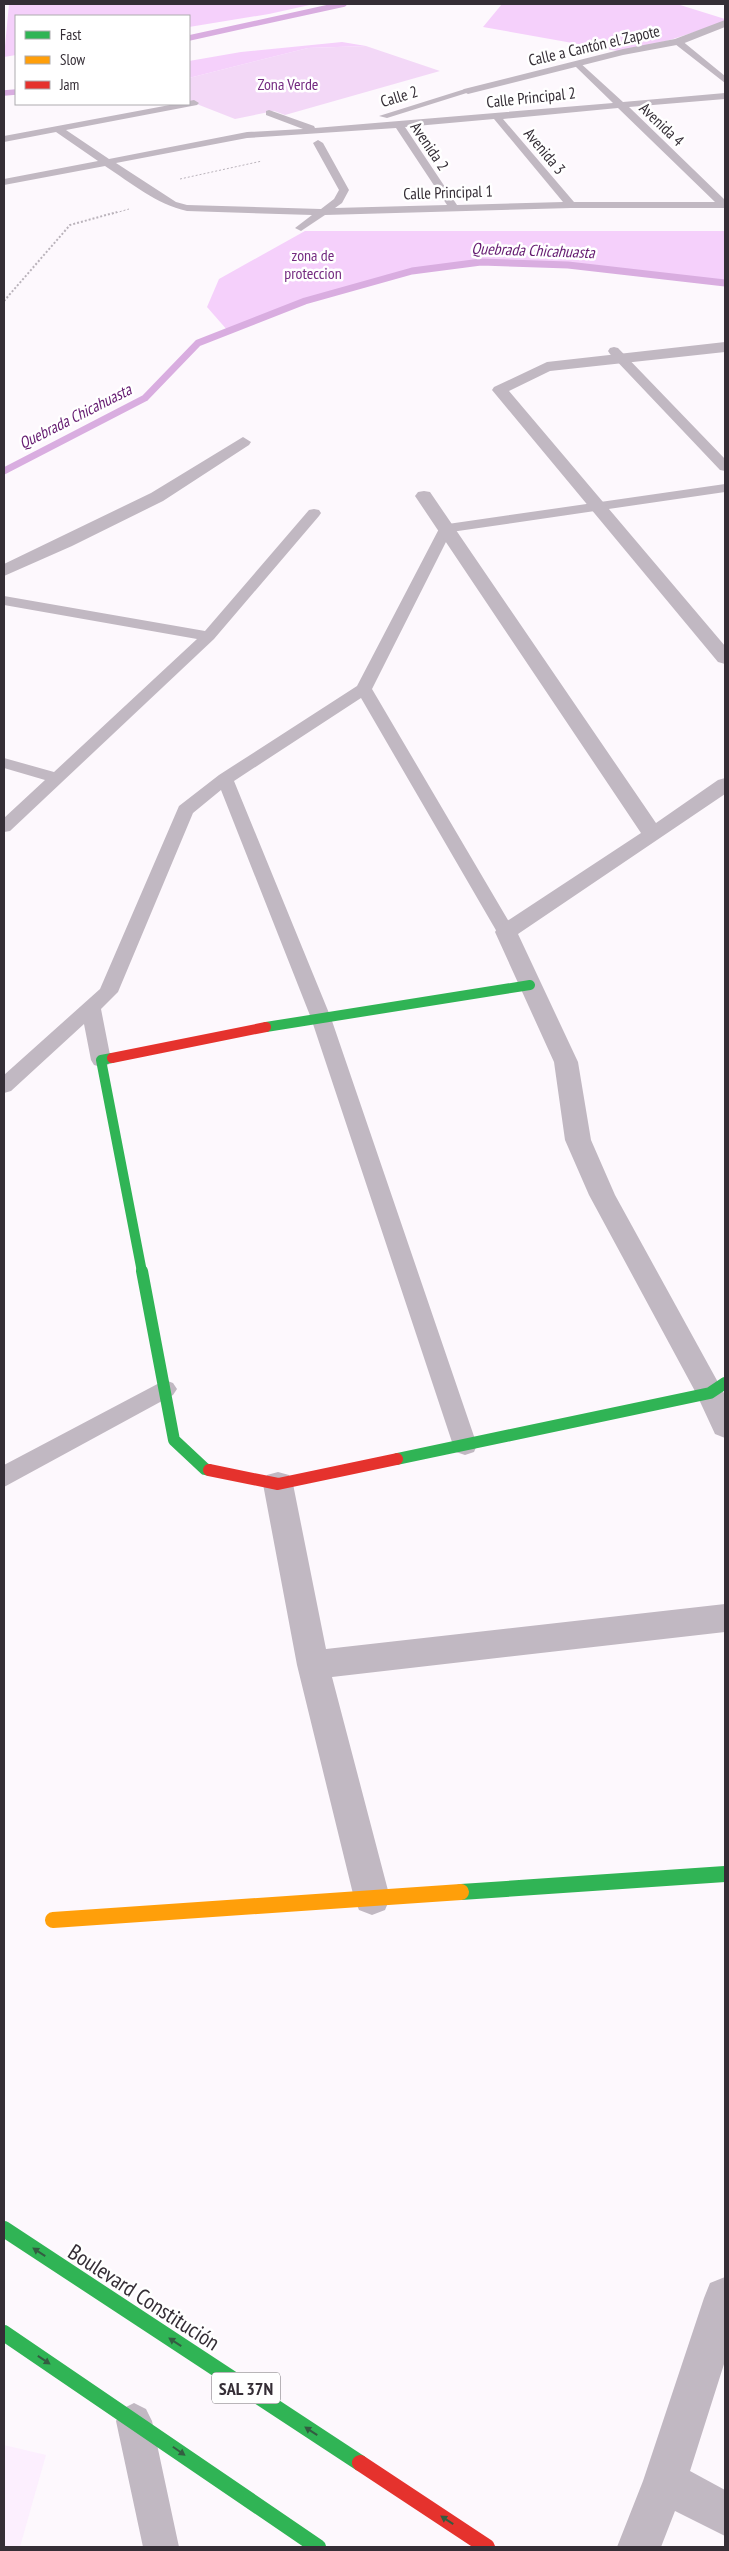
<svg xmlns="http://www.w3.org/2000/svg" width="729" height="2551" viewBox="0 0 729 2551" font-family="'PT Sans Narrow',sans-serif">
<style>
.built{fill:#fceffe}
.green{fill:#f3d8f7}
.forest{fill:#f5d0fb}
.lines{fill:none;stroke-linecap:round;stroke-linejoin:round}
.stream-far1{stroke:#d9ade0;stroke-width:5.5}
.stream{stroke:#d9ade0;stroke-width:7}
.path-far1{stroke:#bab3bb;stroke-width:1;stroke-dasharray:2 2;stroke-linecap:butt}
.path{stroke:#bab3bb;stroke-width:2;stroke-dasharray:2 2;stroke-linecap:butt}
.lane{fill:#c1b8c2;fill-rule:evenodd}
.street{fill:#c1b8c2;fill-rule:evenodd}
.fast-far2{stroke:#30b455;stroke-width:10}
.fast-far1{stroke:#30b455;stroke-width:12}
.fast{stroke:#30b455;stroke-width:16}
.slow{stroke:#ff9f0a;stroke-width:16}
.jam-far2{stroke:#e5322d;stroke-width:10}
.jam-far1{stroke:#e5322d;stroke-width:12}
.jam{stroke:#e5322d;stroke-width:16}
.oneway{fill:#335d41}
.labels{text-anchor:middle;dominant-baseline:central;stroke-width:5;stroke-linejoin:round;paint-order:stroke}
.far-street-label{font-size:16px;fill:#352e36;stroke:#fff}
.far-park-label{font-size:16px;fill:#742b80;stroke:#fff}
.far-water-label{font-size:16px;font-style:italic;fill:#641a70;stroke:#fff}
.shield{fill:#fff;stroke:#726d72;stroke-width:1}
.shield-label{font-size:18px;font-weight:bold;fill:#352e36}
.near-street-label{font-size:22px;fill:#352e36;stroke:#fff}
</style>
<rect width="100%" height="100%" fill="#fdf8fd"/>
<path class="built" d="M 4,2445 L 46,2455 L 20,2547 L 4,2547 Z"/>
<path class="green" d="M 366,46 L 440,71 L 285,115 L 274,111 L 235,119 L 189,101 L 189,78 L 308,48 Z"/>
<path class="forest" d="M 9,4 L 314,4 L 269,14 L 189,27 L 189,16 L 16,16 L 16,55 L 4,57 Z
M 502,4 L 677,4 L 725,19 L 725,22 L 670,40 L 623,52 L 483,27 Z
M 342,42 L 366,46 L 308,48 L 189,78 L 189,61 L 241,52 Z
M 305,231 L 725,231 L 725,283 L 568,265 L 481,262 L 412,271 L 305,301 L 228,331 L 207,307 L 219,279 Z"/>
<g class="lines">
<path class="stream-far1" d="M 189,38 L 344,4
M 4,93 L 16,92"/>
<path class="stream" d="M 4,471 L 145,398 L 198,343 L 305,301 L 412,271 L 481,262 L 568,265 L 725,283"/>
<path class="path-far1" d="M 180,179 L 262,161
M 112,214 L 129,209"/>
<path class="path" d="M 4,301 L 70,225 L 117,212"/>
<path class="lane" d="M 675,40 L 681,40 L 725,76 L 725,83 L 675,44 Z
M 578,61 L 623,102 L 725,93 L 725,99 L 629,107 L 725,200 L 725,208 L 571,208 L 325,215 L 301,231 L 295,228 L 312,215 L 187,211 C 156,204 131,183 105,166 L 4,185 L 4,179 L 98,161 L 56,132 L 4,142 L 4,136 L 175,104 L 189,104 L 189,101 L 194,100 L 199,103 L 197,105 L 66,130 L 109,159 L 247,132 L 303,129 L 266,115 L 266,111 L 269,110 L 314,126 L 315,128 L 613,103 L 575,66 L 575,62 ZM 618,108 L 715,202 L 574,202 L 503,119 ZM 494,119 L 563,202 L 457,205 L 405,127 ZM 396,128 L 447,205 L 335,208 L 342,203 L 349,190 L 323,143 L 318,140 L 313,143 L 339,190 L 334,199 L 321,209 L 187,205 L 176,202 L 116,163 L 247,138 Z
M 465,89 L 473,91 L 387,118 L 379,116 Z
M 614,347 L 618,348 L 725,459 L 725,471 L 720,470 L 610,354 L 608,351 L 610,348 Z
M 725,484 L 725,492 L 451,532 L 372,689 L 515,932 L 513,936 L 499,936 L 497,932 L 361,698 L 234,781 L 331,1018 L 477,1445 L 474,1452 L 465,1455 L 456,1452 L 453,1445 L 311,1018 L 221,790 L 193,813 L 118,992 L 101,1009 L 111,1060 L 108,1065 L 101,1067 L 94,1065 L 91,1060 L 84,1024 L 11,1091 L 4,1093 L 4,1075 L 100,989 L 179,806 L 219,775 L 357,686 L 441,525 Z
M 314,509 L 319,510 L 321,513 L 319,516 L 214,639 L 10,831 L 4,832 L 4,818 L 45,780 L 4,768 L 4,758 L 54,772 L 197,639 L 4,605 L 4,596 L 205,631 L 309,510 Z
M 165,1380 L 173,1383 L 177,1389 L 173,1395 L 4,1487 L 4,1465 Z
M 134,2403 L 146,2409 L 152,2421 L 179,2547 L 143,2547 L 116,2421 L 122,2409 Z"/>
<path class="street" d="M 725,20 L 725,27 L 682,44 L 623,55 L 468,94 L 462,91 L 464,89 L 623,49 L 675,39 Z
M 725,342 L 725,352 L 550,371 L 509,391 L 725,646 L 725,664 L 718,662 L 492,390 L 494,387 L 547,362 Z
M 243,437 L 251,442 L 249,445 L 163,501 L 72,546 L 4,576 L 4,564 L 151,493 Z
M 424,491 L 430,492 L 656,823 L 718,780 L 725,778 L 725,794 L 518,934 L 578,1062 L 591,1140 L 615,1195 L 725,1395 L 725,1438 L 715,1434 L 696,1393 L 589,1195 L 565,1140 L 554,1062 L 495,932 L 498,927 L 641,833 L 415,496 L 418,492 Z
M 278,1472 L 289,1475 L 293,1484 L 326,1649 L 725,1604 L 725,1632 L 332,1677 L 390,1898 L 385,1910 L 372,1915 L 359,1910 L 354,1898 L 297,1665 L 263,1484 L 267,1475 Z
M 725,2277 L 725,2361 L 690,2471 L 725,2490 L 725,2536 L 675,2511 L 661,2547 L 617,2547 L 643,2481 L 704,2298 L 710,2283 Z"/>
<path class="fast-far2" d="M 266,1027 L 530,985
M 112,1058 L 101,1060 L 142,1272"/>
<path class="fast-far1" d="M 142,1271 L 174,1440 L 205,1469 L 209,1470
M 397,1459 L 710,1393 L 725,1383"/>
<path class="fast" d="M 461,1892 L 725,1874
M 4,2229 L 360,2463
M 4,2333 L 318,2547"/>
<path class="slow" d="M 53,1920 L 461,1892"/>
<path class="jam-far2" d="M 112,1058 L 266,1027"/>
<path class="jam-far1" d="M 209,1470 L 278,1484 L 397,1459"/>
<path class="jam" d="M 360,2463 L 487,2547"/>
</g>
<defs><path id="oneway-solid" d="M-6-.8H1V-3.2L6.5 0L1 3.2V.8H-6Z" transform="scale(1.25)"/></defs>
<g class="oneway">
<use href="#oneway-solid" transform="translate(39 2252) rotate(-147)"/>
<use href="#oneway-solid" transform="translate(175 2342) rotate(-147)"/>
<use href="#oneway-solid" transform="translate(44 2360) rotate(34)"/>
<use href="#oneway-solid" transform="translate(311 2431) rotate(-147)"/>
<use href="#oneway-solid" transform="translate(179 2451) rotate(35)"/>
<use href="#oneway-solid" transform="translate(447 2520) rotate(-147)"/>
</g>
<g class="labels">
<g class="far-street-label">
<text transform="translate(594 45) rotate(-13)">Calle a Cantón el Zapote</text>
<text transform="translate(399 96) rotate(-17)">Calle 2</text>
<text transform="translate(531 97) rotate(-6)">Calle Principal 2</text>
<text transform="translate(662 124) rotate(44)">Avenida 4</text>
<text transform="translate(430 146) rotate(56)">Avenida 2</text>
<text transform="translate(545 151) rotate(50)">Avenida 3</text>
<text transform="translate(448 192) rotate(-2)">Calle Principal 1</text>
</g>
<g class="far-park-label">
<text x="288" y="84">Zona Verde</text>
<text x="313" y="255">zona de<tspan x="313" dy="18">proteccion</tspan></text>
</g>
<g class="far-water-label">
<text transform="translate(533 250) rotate(2)">Quebrada Chicahuasta</text>
<text transform="translate(75 416) rotate(-27)">Quebrada Chicahuasta</text>
</g>
<rect class="shield" x="212" y="2372.5" width="68" height="31" rx="4"/>
<g class="shield-label">
<text x="246" y="2388">SAL 37N</text>
</g>
<g class="near-street-label">
<text transform="translate(144 2297) rotate(33)">Boulevard Constitución</text>
</g>
</g>
<rect width="729" height="2551" fill="none" stroke="#352e36" stroke-width="10"/>
<rect x="15" y="15" width="175" height="90" fill="#ffffff" stroke="#aeabaf"/>
<rect x="25" y="31" width="25" height="8" fill="#30b455" stroke="#aeabaf"/>
<text x="60" y="40" font-size="15" fill="#352e36">Fast</text>
<rect x="25" y="56" width="25" height="8" fill="#ff9f0a" stroke="#aeabaf"/>
<text x="60" y="65" font-size="15" fill="#352e36">Slow</text>
<rect x="25" y="81" width="25" height="8" fill="#e5322d" stroke="#aeabaf"/>
<text x="60" y="90" font-size="15" fill="#352e36">Jam</text>
</svg>
